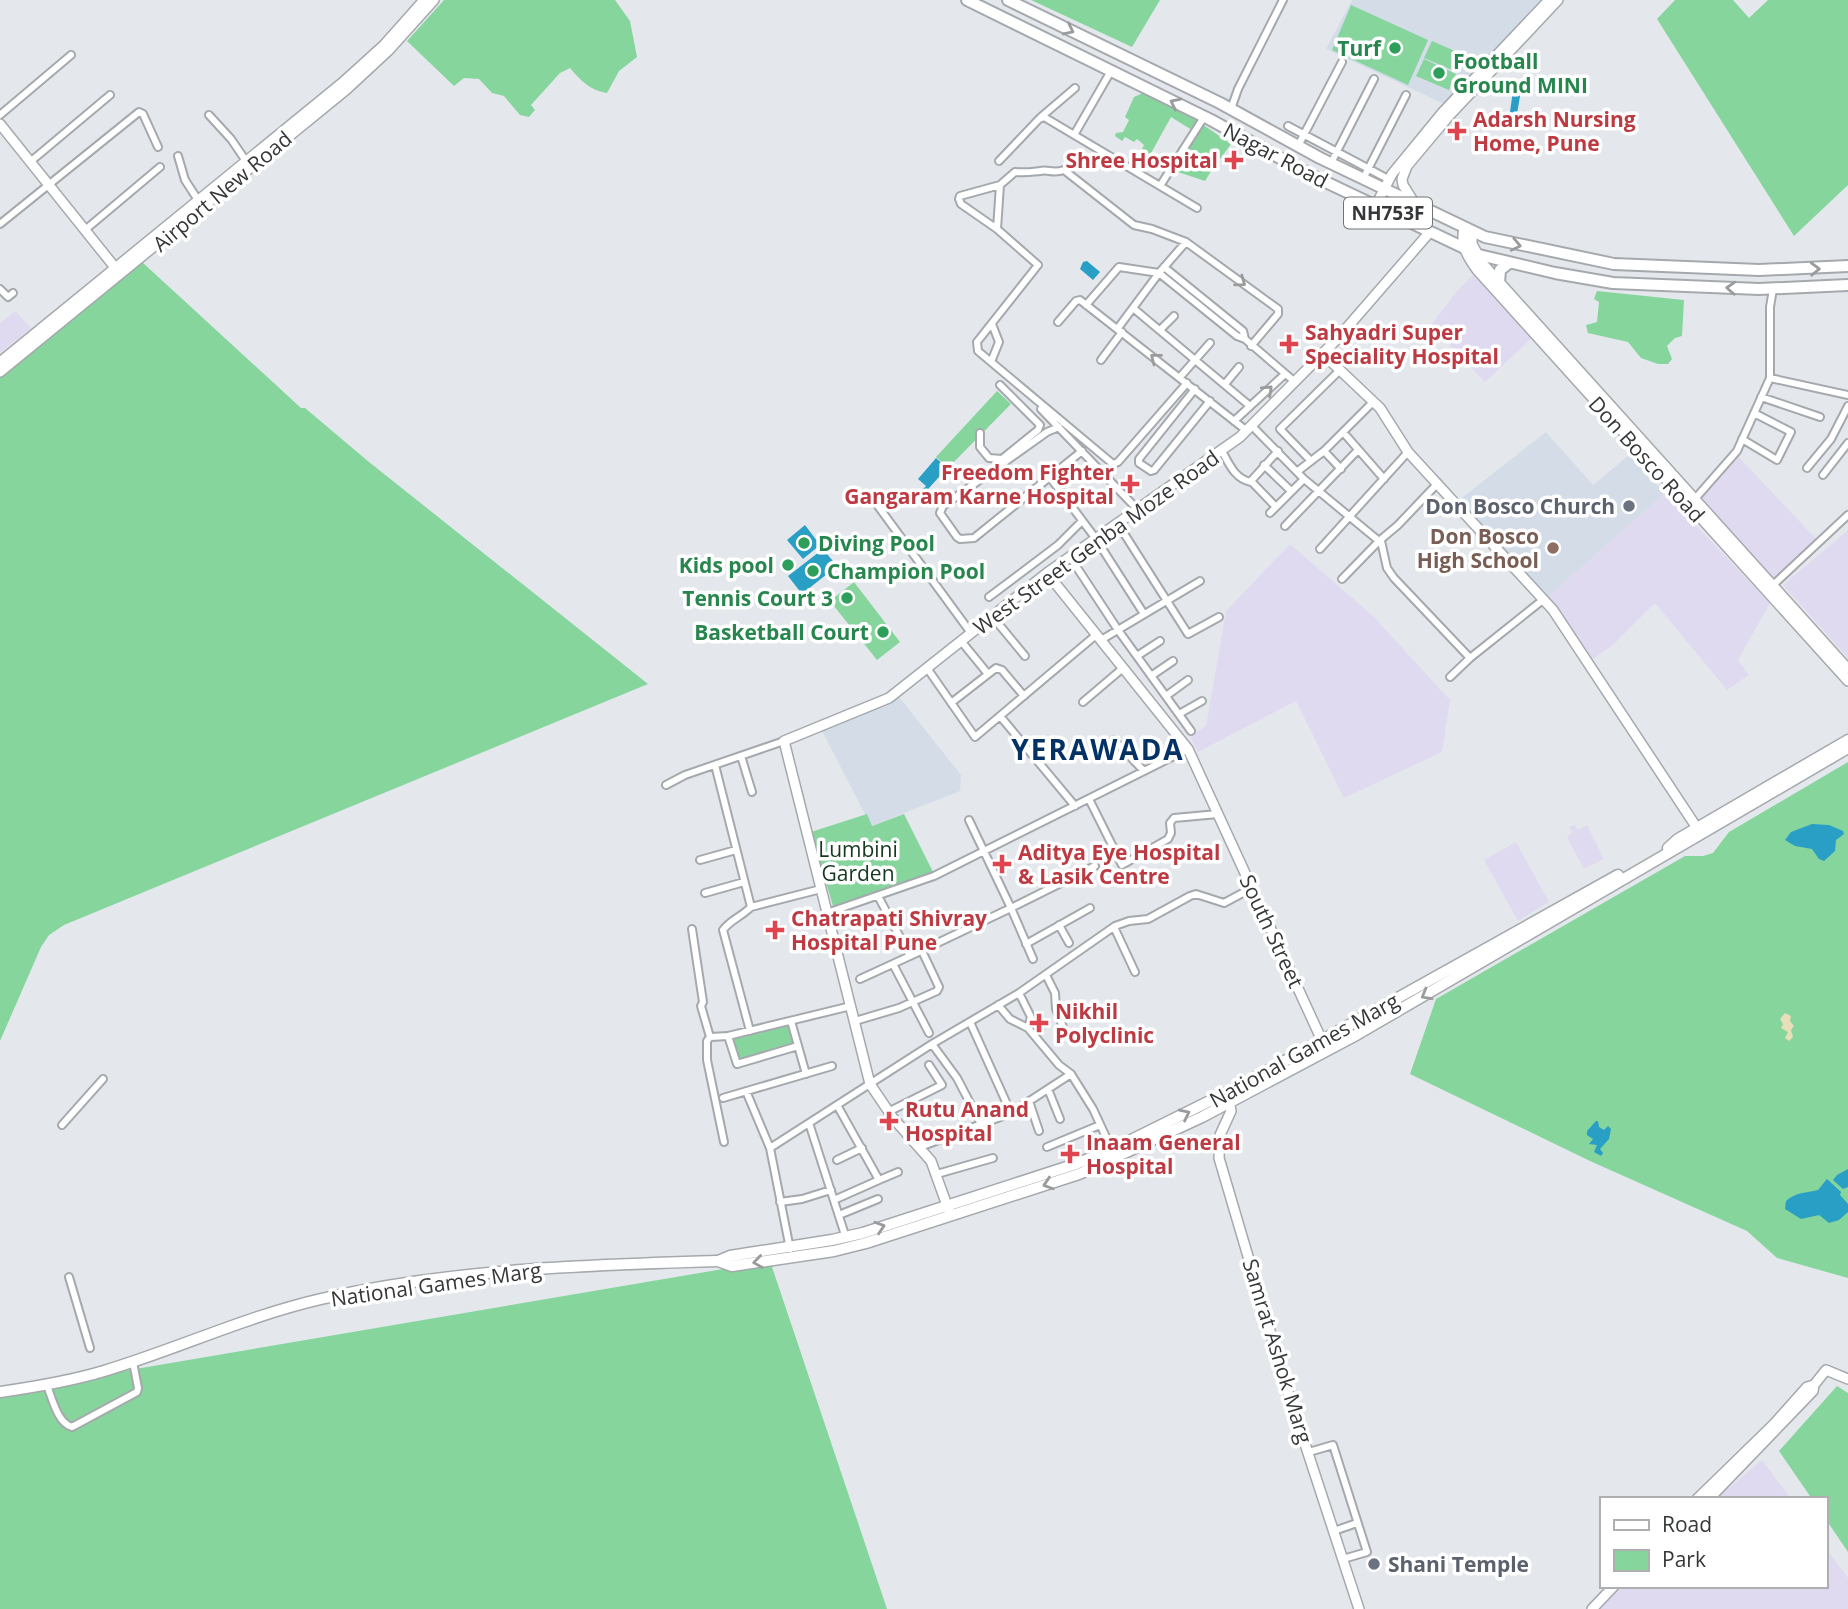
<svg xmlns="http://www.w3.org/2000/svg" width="1848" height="1609" viewBox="0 0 1848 1609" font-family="'Open Sans',sans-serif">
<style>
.commercial{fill:#e0daf0}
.built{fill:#d4dce8}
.green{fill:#85d59d}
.sand{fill:#e8deb9}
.water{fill:#299fc6}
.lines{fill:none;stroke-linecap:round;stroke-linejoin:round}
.street-casing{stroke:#a5a9ad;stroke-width:10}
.secondary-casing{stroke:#a5a9ad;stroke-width:12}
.primary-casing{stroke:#a5a9ad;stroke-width:13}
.highway-casing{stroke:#a5a9ad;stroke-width:14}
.street{stroke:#fff;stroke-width:6}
.secondary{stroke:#fff;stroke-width:9}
.primary{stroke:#fff;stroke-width:10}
.highway{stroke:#fff;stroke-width:10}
.oneway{stroke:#9a9b9c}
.leisure-dot{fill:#2e9e5b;stroke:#fff;stroke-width:2.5}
.health-dot{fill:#e0444e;stroke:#fff;stroke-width:2.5}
.worship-dot{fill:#6b7280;stroke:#fff;stroke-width:2.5}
.education-dot{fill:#8d6e63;stroke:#fff;stroke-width:2.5}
.labels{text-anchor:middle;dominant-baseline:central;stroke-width:7;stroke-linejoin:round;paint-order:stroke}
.shield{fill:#fff;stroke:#727374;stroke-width:2}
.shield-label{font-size:19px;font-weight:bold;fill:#353739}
.leisure-label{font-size:21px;font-weight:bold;fill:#27864d;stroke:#fff;text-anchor:end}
.health-label{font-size:21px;font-weight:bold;fill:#be3a42;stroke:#fff;text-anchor:start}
.street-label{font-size:21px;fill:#353739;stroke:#fff}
.worship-label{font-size:21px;font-weight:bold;fill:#5b616d;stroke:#fff;text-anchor:end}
.education-label{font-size:21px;font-weight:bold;fill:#785e54;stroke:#fff;text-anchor:end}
.park-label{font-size:21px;fill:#163822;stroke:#fff}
.district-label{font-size:28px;font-weight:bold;letter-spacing:2px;fill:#043264;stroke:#fff}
</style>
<rect width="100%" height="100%" fill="#e4e8ed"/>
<path class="commercial" d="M 1473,275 L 1531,339 L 1485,382 L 1431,325 L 1457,291 Z
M 15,311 L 31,328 L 0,353 L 0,323 Z
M 1734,452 L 1819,542 L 1774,582 L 1697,500 Z
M 1665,493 L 1770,603 L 1738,660 L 1749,675 L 1727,690 L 1655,603 L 1613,645 L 1593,659 L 1548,597 Z
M 1848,530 L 1848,658 L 1783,585 Z
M 1290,544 L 1373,616 L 1450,700 L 1442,752 L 1344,798 L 1296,701 L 1198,752 L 1190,736 L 1206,726 L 1226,611 Z
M 1575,825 L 1578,830 L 1587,825 L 1604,859 L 1584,869 L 1567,837 L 1572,832 L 1569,827 Z
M 1516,842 L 1549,902 L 1518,921 L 1484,860 Z
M 1762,1460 L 1791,1499 L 1716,1499 Z
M 1825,1547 L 1848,1578 L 1848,1609 L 1594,1609 L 1614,1586 L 1825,1586 Z"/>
<path class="built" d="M 1352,0 L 1541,0 L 1444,104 L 1326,49 Z
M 1546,432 L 1593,485 L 1629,455 L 1665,493 L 1548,597 L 1459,500 Z
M 896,693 L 961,775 L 960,791 L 871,826 L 820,727 Z"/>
<path class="green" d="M 444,0 L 615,0 L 630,21 L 637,57 L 619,71 L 607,93 C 591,91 580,80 570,68 L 560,73 L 531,105 L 535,110 L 529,117 L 520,115 L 504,96 L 492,93 L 479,79 L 464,78 L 454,86 L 407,41 Z
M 1031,0 L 1160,0 L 1132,47 Z
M 1675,0 L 1733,0 L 1749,18 L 1768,0 L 1848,0 L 1848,185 L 1794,236 L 1657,19 Z
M 1351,5 L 1428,40 L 1408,85 L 1332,50 Z
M 1432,41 L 1464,55 L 1457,72 L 1424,58 Z
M 1424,59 L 1456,74 L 1449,90 L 1416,76 Z
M 1145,92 L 1198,121 L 1192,130 L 1171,117 L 1150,155 L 1142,149 L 1144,145 L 1137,139 L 1134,142 L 1125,137 L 1122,141 L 1115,136 L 1116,133 L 1123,132 L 1129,120 L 1125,117 L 1134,97 Z
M 1202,124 L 1231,144 L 1220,159 L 1220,168 L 1213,168 L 1205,181 L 1172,170 Z
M 142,262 L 301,408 L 305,408 L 369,462 L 648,684 L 64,925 L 49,935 L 41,947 L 0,1041 L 0,377 Z
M 1597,291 L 1684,300 L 1682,336 L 1675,338 L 1667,346 L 1672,359 L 1668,364 L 1658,364 L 1641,358 L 1628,342 L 1588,333 L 1586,325 L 1597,322 L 1599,302 L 1594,299 Z
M 997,391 L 1011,404 L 948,468 L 936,457 Z
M 854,582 L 900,642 L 877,660 L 830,601 Z
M 1848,762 L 1848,1278 L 1777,1258 L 1747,1231 L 1590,1161 L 1410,1074 L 1436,999 L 1685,856 L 1703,856 L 1713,853 L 1729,832 Z
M 867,814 L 872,826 L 904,814 L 934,874 L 877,894 L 833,906 L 811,832 Z
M 791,1021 L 798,1046 L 737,1064 L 728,1036 Z
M 770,1261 L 887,1609 L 0,1609 L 0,1392 Z
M 1837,1386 L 1848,1393 L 1848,1552 L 1825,1518 L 1825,1499 L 1812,1499 L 1779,1451 Z"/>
<path class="sand" d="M 1785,1013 L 1791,1016 L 1790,1021 L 1794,1026 L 1791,1030 L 1793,1037 L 1789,1041 L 1785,1038 L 1788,1032 L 1781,1028 L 1783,1024 L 1780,1019 Z"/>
<path class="water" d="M 1514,83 L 1522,84 L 1517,114 L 1510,112 Z
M 1087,261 L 1100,272 L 1093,280 L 1080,269 L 1083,262 Z
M 936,458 L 947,468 L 921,497 L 918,495 L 926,486 L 918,479 Z
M 805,525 L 820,545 L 803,559 L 787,540 Z
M 823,549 L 837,566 L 802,594 L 788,576 Z
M 1812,824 L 1829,825 L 1843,831 L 1844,834 L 1836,840 L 1835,851 L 1824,861 L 1819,859 L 1812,849 L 1795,846 L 1785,840 L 1791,832 Z
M 1596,1121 L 1598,1121 L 1599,1127 L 1604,1130 L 1608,1126 L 1611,1129 L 1609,1139 L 1600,1149 L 1603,1153 L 1601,1156 L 1594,1152 L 1597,1145 L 1589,1144 L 1593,1139 L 1587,1135 L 1587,1131 Z
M 1848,1169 L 1848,1187 L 1843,1189 L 1833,1180 L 1837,1175 Z
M 1827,1179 L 1841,1192 L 1840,1195 L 1848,1204 L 1848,1212 L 1839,1220 L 1829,1223 L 1819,1215 L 1801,1219 L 1785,1209 L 1786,1201 C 1796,1192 1806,1193 1818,1190 Z"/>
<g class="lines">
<defs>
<path id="street" d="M 1231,109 L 1238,89 L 1283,0
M 0,115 L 71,55
M 209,115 L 231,139 L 246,161
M 1041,117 L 1075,88
M 1288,126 L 1388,179
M 1074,135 L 1111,71
M 1298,146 L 1342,62
M 178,156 L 185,180 L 198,200
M 999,161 L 1039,119 L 1044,117 L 1197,208
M 30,162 L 110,95
M 1331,163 L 1374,79
M 1363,179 L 1406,95
M 1160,186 L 1204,117
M 0,224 L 139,112 L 143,114 L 158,147
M 997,229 L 1000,185
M 85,230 L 160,167
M 1164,267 L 1243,331 L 1245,339
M 0,289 L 8,297 L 13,293
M 1086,305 L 1119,267 L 1159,273 L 1237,336 L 1245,339 L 1295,382
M 1133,308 L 1250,406
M 1058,322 L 1076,301 L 1080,300 L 1247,431
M 1118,328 L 1159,273 L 1186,242
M 1160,330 L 1174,316
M 1101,360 L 1122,332
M 991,362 L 999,342 L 992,324
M 1180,377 L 1210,343
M 1770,378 L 1848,395
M 1187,383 L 1118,462 L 1113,464 L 978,351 L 977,342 L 1038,265 L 997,229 L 961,204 L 959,199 L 960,196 L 1000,185 L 1015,172 C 1025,173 1031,172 1040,171 C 1049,169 1052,174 1064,170 L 1134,225 L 1152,229 L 1186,242 L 1278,309 L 1278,314 L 1251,346
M 1225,384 L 1239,367
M 1195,389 L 1139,459 L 1139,463 L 1151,471 L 1154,470 L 1210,401
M 1761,397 L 1820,417
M 1041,409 L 1138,510
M 1234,421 L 1285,374
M 1252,426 L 1304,479 L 1379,541 L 1398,525 L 1438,483
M 1059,427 L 1047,432 L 943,506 L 940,513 L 957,537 L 960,539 L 974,538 L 1082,451
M 1343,432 L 1384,479
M 980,433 L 980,447 L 989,458 L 1002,459 L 1038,430 L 1040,425 L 1000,385
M 1742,439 L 1777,460 L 1791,432 L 1754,413
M 1222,451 C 1229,464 1235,479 1251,482
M 1324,451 L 1341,469
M 1310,460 L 1280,429 L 1340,370
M 1264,465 L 1291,491
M 1807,468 L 1831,439 L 1848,406
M 1298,471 L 1324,451 L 1373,402
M 1823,475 L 1848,443
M 1049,476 L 1096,539 L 1144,614
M 1694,500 L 1737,451 L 1770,378 L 1770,307 L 1773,289
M 878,506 L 971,633
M 1276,507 L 1251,481 L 1278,451
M 1270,513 L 1304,479
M 1118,524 L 1188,634 L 1219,617
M 1285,526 L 1358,450
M 1381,541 L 1387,568 L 1394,578 L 1470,658
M 1320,549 L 1408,452
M 1070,557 L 1118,630 L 1191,731
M 1342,579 L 1379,541
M 1772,586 L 1848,515
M 989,597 L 1058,545 L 1082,521
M 992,616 L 1025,656
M 1101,640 L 1200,581
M 961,641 L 988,674
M 1137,656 L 1160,641
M 927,668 L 975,737 L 1096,635
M 1151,676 L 1173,661
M 1450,677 L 1470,658 L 1544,599
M 1166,696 L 1188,680
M 1083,702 L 1123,668
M 951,703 L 996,668 L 1002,670 L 1024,696
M 1179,714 L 1202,701
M 1000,716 L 1075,806
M 1114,740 L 1144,771
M 741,756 L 752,792
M 715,765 L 751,907
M 666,785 L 685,775 L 784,741
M 1089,799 L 1122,865 L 1168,839 L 1171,833 L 1170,823 L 1174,818 L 1218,814
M 700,860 L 736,850
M 705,893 L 744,882
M 878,896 L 910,956 L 1011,908 L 969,820
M 751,907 L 821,889
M 827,913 L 934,876 L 1188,749
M 1059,925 L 1069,943
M 1114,927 L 1135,972
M 692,929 L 703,1002 L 701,1006 L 710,1037 L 707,1041 L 707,1060 L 724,1142
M 1026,944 L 1090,908
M 1033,959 L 1011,908 L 1095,866
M 893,964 L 929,1033
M 1046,975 L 1055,993 L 1056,1009 L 1066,1035
M 860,979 L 910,956
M 1019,993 L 1031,1017 L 1028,1028
M 998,1005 L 1010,1019 L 1028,1028 L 1059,1065 L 1071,1074
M 791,1021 L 806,1074
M 855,1021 L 899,1008 L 937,991 L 939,987 L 922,951
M 970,1022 L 1011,1113
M 750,1031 L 723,930 C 730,920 741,917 751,907
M 728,1036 L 737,1064 L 798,1046
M 710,1037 L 728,1036 L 851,1006
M 932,1044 L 957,1078 L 981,1124
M 1048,1089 L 1060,1119
M 746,1091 L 770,1148
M 723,1098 L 832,1066
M 1029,1101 L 1039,1131
M 888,1112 L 942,1085 L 929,1065
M 809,1123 L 846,1238
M 62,1125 L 103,1079
M 920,1147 L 1011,1113 L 1071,1074 L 1093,1109 L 1113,1152
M 1047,1147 L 1100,1125
M 837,1160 L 862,1148
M 937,1174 L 993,1158
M 879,1180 L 898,1172
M 834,1200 L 879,1180 L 837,1105
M 780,1202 L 802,1199 L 831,1190
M 839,1215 L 878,1199
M 790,1249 L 770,1148 L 932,1044 L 1019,993 L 1115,926 L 1129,921 L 1148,919 L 1190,896 L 1196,894 L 1224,903 L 1252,888
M 69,1277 L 90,1348
M 46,1383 C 52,1397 57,1423 72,1427 L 137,1392 L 138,1388 L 133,1362
M 1309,1452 L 1333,1445 L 1367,1552 L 1343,1559
M 1334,1531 L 1357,1523"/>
<path id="secondary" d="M 0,124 L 117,270
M 1413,201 L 1403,185 L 1402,179 L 1407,166 L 1448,117 L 1558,0
M 1375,207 L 1392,174 L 1442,113 L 1549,0
M 1464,228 C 1460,245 1467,256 1477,270 L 1848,681
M 1472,232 L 1472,244 L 1483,264 L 1848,669
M 1323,354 L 1380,408 L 1408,452 L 1553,610 L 1697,828
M 0,362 L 342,83 L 384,45 L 424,0
M 0,372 L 347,89 L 389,50 L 434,0
M 1047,573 L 1188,749 L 1324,1045
M 1228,1096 L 1231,1111 L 1220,1135 L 1219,1158 L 1288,1392 L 1359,1609
M 949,1211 L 931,1161 L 893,1118 L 870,1084 L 784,741 L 889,698 L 1047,573 L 1240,437 L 1338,338 L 1429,233
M 1697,1499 L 1774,1424 L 1807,1387 L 1814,1385
M 1709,1499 L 1813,1391 L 1814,1385 L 1826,1370 L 1848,1379
M 1592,1609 L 1614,1586"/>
<path id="primary" d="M 1668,848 L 1678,839 L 1848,740
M 718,1261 L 730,1256 L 832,1240 L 863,1233 L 1076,1164 L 1119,1146 L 1240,1086 L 1618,875
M 0,1392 C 35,1387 71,1381 104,1371 C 177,1349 247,1316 321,1299 C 451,1269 586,1265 718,1261 L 732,1266 L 834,1251 L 866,1243 L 1079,1174 L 1202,1117 L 1358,1034 L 1848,748"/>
<path id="highway" d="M 967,0 L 1211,120 L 1311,175 L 1479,255 L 1555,273 L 1613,283 L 1759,289 L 1848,285
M 1008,0 L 1220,103 L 1320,158 L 1485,237 L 1614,264 L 1759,270 L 1848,266
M 1499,283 L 1500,270 L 1509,263"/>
</defs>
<use href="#street" class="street-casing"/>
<use href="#secondary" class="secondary-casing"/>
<use href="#primary" class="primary-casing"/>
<use href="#highway" class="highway-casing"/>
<use href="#street" class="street"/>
<use href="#secondary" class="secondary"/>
<use href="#primary" class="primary"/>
<use href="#highway" class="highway"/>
</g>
<defs><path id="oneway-chevron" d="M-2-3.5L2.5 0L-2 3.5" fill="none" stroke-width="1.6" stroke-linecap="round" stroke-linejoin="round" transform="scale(1.75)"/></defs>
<g class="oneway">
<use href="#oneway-chevron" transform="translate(1069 30) rotate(26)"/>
<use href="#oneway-chevron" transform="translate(1175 103) rotate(-154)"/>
<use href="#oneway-chevron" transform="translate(1516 245) rotate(12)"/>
<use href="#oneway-chevron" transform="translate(1815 269) rotate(-2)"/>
<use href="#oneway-chevron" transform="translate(1241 282) rotate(36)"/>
<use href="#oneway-chevron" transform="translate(1731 288) rotate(-177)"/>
<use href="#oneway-chevron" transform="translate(1155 358) rotate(-142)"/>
<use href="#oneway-chevron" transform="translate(1268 390) rotate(-43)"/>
<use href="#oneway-chevron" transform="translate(1426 995) rotate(150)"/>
<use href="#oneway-chevron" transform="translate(1185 1114) rotate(-26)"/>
<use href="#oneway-chevron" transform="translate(1048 1184) rotate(162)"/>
<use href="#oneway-chevron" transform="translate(880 1227) rotate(-18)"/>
<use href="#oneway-chevron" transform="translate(758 1262) rotate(172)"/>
</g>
<g class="leisure-dot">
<circle cx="1395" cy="48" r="7"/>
<circle cx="1439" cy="73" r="7"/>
<circle cx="804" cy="543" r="7"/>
<circle cx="788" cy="565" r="7"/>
<circle cx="813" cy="571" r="7"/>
<circle cx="847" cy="598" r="7"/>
<circle cx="883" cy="632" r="7"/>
</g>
<g class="health-dot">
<path d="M1453.5 120.5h7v7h7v7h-7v7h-7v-7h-7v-7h7z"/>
<path d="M1230.5 149.5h7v7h7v7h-7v7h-7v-7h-7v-7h7z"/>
<path d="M1285.5 333.5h7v7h7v7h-7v7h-7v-7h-7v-7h7z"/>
<path d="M1126.5 473.5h7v7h7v7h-7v7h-7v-7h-7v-7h7z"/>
<path d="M998.5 853.5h7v7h7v7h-7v7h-7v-7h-7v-7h7z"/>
<path d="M771.5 919.5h7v7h7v7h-7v7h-7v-7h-7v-7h7z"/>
<path d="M1035.5 1012.5h7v7h7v7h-7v7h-7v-7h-7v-7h7z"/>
<path d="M885.5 1110.5h7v7h7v7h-7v7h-7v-7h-7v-7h7z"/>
<path d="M1066.5 1143.5h7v7h7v7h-7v7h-7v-7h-7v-7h7z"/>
</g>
<g class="worship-dot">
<circle cx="1629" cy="506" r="7"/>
<circle cx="1374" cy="1564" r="7"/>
</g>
<circle class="education-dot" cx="1553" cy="548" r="7"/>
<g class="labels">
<rect class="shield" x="1344" y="197.5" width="88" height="31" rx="5"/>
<g class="shield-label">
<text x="1388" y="213">NH753F</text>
</g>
<g class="leisure-label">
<text x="1381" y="48">Turf</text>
<text x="1453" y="61" text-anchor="start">Football<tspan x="1453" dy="24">Ground MINI</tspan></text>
<text x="818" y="543" text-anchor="start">Diving Pool</text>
<text x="774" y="565">Kids pool</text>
<text x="827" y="571" text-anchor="start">Champion Pool</text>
<text x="833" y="598">Tennis Court 3</text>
<text x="869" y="632">Basketball Court</text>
</g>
<g class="health-label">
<text x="1473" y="119">Adarsh Nursing<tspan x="1473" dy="24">Home, Pune</tspan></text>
<text x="1218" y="160" text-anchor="end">Shree Hospital</text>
<text x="1305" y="332">Sahyadri Super<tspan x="1305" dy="24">Speciality Hospital</tspan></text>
<text x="1114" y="472" text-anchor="end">Freedom Fighter<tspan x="1114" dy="24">Gangaram Karne Hospital</tspan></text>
<text x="1018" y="852">Aditya Eye Hospital<tspan x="1018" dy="24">&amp; Lasik Centre</tspan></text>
<text x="791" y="918">Chatrapati Shivray<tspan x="791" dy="24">Hospital Pune</tspan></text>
<text x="1055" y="1011">Nikhil<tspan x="1055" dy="24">Polyclinic</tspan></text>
<text x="905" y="1109">Rutu Anand<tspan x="905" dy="24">Hospital</tspan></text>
<text x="1086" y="1142">Inaam General<tspan x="1086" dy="24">Hospital</tspan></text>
</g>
<g class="street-label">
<text transform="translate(1276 155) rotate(28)">Nagar Road</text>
<text transform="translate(222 191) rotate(-40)">Airport New Road</text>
<text transform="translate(1647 459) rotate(48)">Don Bosco Road</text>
<text transform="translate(1096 542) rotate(-36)">West Street Genba Moze Road</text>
<text transform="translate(1272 931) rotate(65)">South Street</text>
<text transform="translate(1304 1050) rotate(-29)">National Games Marg</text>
<text transform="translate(436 1284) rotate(-8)">National Games Marg</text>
<text transform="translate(1278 1351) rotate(73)">Samrat Ashok Marg</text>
</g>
<g class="worship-label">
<text x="1615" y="506">Don Bosco Church</text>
<text x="1388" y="1564" text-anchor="start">Shani Temple</text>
</g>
<g class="education-label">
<text x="1539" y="536">Don Bosco<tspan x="1539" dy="24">High School</tspan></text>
</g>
<g class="park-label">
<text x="858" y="849">Lumbini<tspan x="858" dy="24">Garden</tspan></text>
</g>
<g class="district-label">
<text x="1098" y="749">YERAWADA</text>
</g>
</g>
<rect x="1600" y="1497" width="228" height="91" fill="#ffffff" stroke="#aeafb0" stroke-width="2"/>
<rect x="1614" y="1520" width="35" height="10" fill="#ffffff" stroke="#aeafb0" stroke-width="2"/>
<text x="1662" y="1532" font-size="21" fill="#353739">Road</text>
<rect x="1614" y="1550" width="35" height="21" fill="#85d59d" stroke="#aeafb0" stroke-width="2"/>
<text x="1662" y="1567" font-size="21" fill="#353739">Park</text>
</svg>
